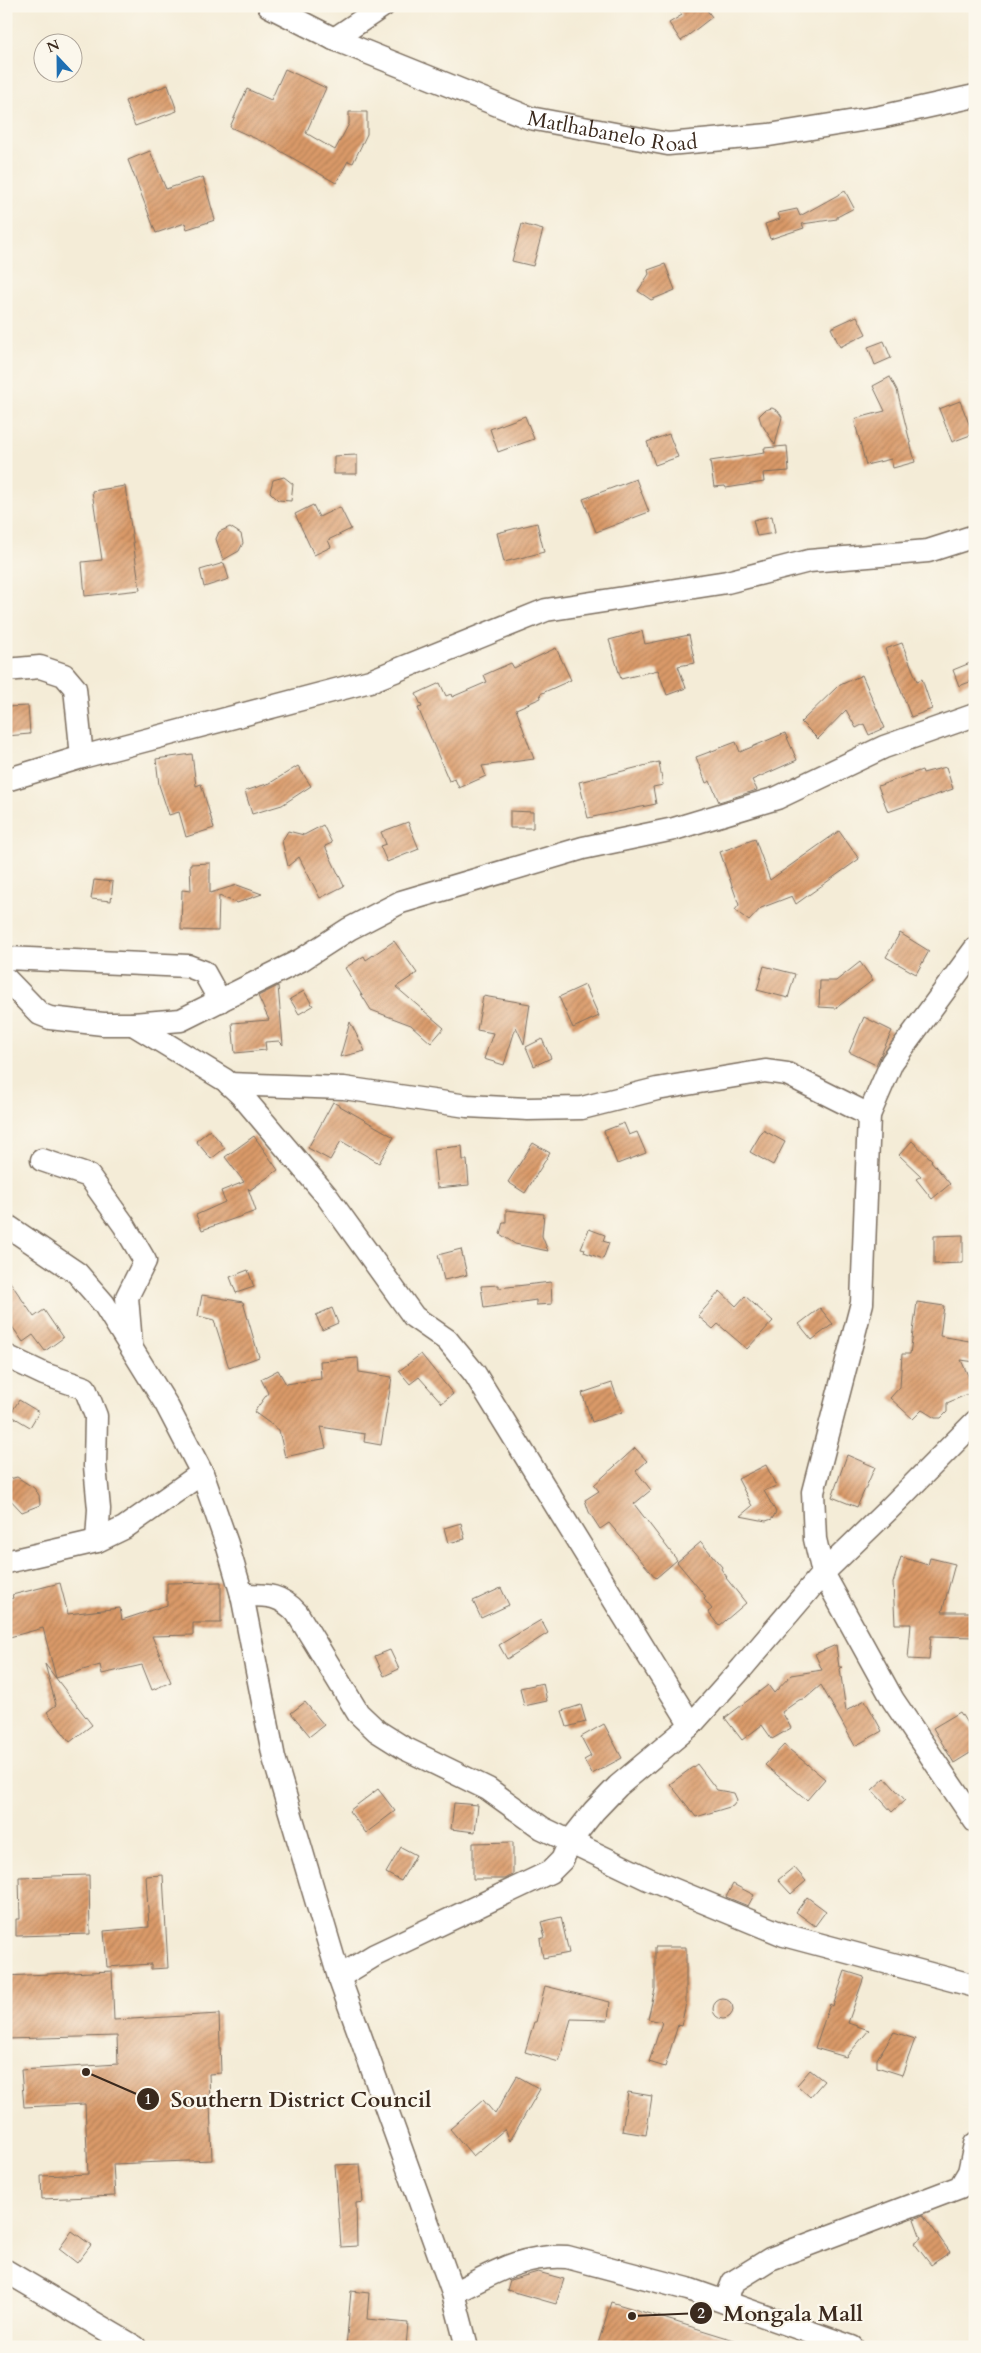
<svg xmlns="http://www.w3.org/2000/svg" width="981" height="2353" viewBox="0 0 981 2353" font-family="Cardo,serif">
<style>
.building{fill:url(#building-hatch)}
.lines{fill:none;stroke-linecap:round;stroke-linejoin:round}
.minor-casing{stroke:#7c6e5f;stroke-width:25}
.minor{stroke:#fff;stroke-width:22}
.labels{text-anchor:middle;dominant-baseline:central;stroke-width:4.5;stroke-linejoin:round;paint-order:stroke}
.street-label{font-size:21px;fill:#3b2a1e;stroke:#fbf7ec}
.leader{fill:none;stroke:#3b2a1e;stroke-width:2}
.callout-dot{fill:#3b2a1e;stroke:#fbf7ec;stroke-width:2}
.mark-label{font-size:15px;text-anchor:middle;font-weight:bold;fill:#fff}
.callout-label{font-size:22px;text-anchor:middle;font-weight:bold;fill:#3b2a1e;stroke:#fbf7ec;stroke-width:4.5;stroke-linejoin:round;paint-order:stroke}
</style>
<defs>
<pattern id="building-hatch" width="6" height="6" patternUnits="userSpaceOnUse" patternTransform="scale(1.25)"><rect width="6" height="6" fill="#da9a69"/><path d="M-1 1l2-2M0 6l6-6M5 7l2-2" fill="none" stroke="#b27e56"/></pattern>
</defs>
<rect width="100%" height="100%" fill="#fbf7ec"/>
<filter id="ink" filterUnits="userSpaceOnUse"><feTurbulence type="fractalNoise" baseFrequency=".02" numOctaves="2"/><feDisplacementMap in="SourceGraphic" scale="10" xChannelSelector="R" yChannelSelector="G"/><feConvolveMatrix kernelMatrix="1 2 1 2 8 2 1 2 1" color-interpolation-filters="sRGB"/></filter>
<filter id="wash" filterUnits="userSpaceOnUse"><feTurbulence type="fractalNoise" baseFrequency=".0096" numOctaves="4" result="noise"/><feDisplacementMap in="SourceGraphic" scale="20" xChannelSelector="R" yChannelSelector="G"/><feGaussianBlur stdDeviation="1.12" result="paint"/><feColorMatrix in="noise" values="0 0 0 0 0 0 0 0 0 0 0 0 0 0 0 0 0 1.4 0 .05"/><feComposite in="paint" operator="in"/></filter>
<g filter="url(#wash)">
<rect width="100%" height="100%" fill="#f4ecd7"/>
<g id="blocks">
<path class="building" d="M 675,6 L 704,6 L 712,17 L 681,41 L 669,23 L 682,15 Z
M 285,69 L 326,88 L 306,133 L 335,150 L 349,124 L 349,112 L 367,112 L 367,134 L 353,163 L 348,161 L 336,183 L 263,141 L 263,142 L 230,127 L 247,89 L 271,100 Z
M 168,85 L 177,111 L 135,126 L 125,101 Z
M 150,151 L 166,189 L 203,177 L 215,220 L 187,229 L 185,223 L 156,233 L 128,160 Z
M 845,191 L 854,208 L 837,217 L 837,219 L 802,224 L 804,228 L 770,239 L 765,224 L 780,219 L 778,213 L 797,209 L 800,216 Z
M 522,224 L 543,230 L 533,266 L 512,261 Z
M 665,264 L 675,290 L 651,300 L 638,291 L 649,274 L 648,270 Z
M 857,316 L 866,334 L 840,347 L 831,328 Z
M 884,341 L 891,358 L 875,365 L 868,347 Z
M 890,377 L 897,390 L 915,462 L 893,468 L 891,459 L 866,465 L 854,419 L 885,411 L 873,386 Z
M 960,401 L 973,434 L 952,442 L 939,409 Z
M 772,408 L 778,411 L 782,417 L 775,445 L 761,423 L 759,416 L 765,410 Z
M 525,416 L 534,439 L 498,452 L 490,429 Z
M 669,434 L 678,457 L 655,465 L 647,442 Z
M 787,446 L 789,471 L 763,473 L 764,482 L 726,488 L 725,486 L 714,487 L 710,461 L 765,453 L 764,448 Z
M 357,455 L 357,474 L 334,474 L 334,456 Z
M 284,477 L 293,484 L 291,501 L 278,500 L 270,492 L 273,480 Z
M 636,479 L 649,512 L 596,532 L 583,499 Z
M 125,486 L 140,590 L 85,596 L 82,562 L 102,560 L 92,491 Z
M 313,505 L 319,517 L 340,507 L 351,529 L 328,540 L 331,547 L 314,555 L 295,514 Z
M 772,516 L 775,533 L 757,536 L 753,520 Z
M 537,523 L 544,552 L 504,562 L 497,533 Z
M 230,527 L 241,534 L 243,543 L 239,551 L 223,560 L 216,539 L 219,532 Z
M 224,563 L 229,579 L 204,587 L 200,570 Z
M 642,631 L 645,644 L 689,635 L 695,663 L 678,666 L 686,688 L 667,695 L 658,670 L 621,679 L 609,640 Z
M 902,643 L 917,681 L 922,679 L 932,709 L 911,717 L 885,649 Z
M 556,648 L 571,680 L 540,694 L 541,698 L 516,709 L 534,759 L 482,766 L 486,776 L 459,788 L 455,779 L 449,781 L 418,708 L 422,707 L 416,694 L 440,683 L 446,696 L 451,694 L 452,697 L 487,682 L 484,675 L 511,663 L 514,668 Z
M 975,661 L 975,680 L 959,686 L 953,670 Z
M 862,675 L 885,728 L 869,735 L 864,724 L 856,728 L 846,710 L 818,739 L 801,722 L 838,686 Z
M 28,706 L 30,734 L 6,736 L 6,707 Z
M 785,733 L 797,760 L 752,780 L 757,790 L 719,802 L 710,781 L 706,783 L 696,757 L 736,742 L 740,752 Z
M 192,754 L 196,786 L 201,784 L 214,828 L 186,837 L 179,812 L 169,815 L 159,785 L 156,759 Z
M 659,762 L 663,785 L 653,787 L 656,804 L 588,818 L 579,782 Z
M 298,766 L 311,786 L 282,805 L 252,814 L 245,791 L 270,783 Z
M 946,767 L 953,789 L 888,812 L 878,786 L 922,770 L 923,773 Z
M 510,811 L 533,812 L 533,828 L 510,828 Z
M 408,822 L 419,849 L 387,862 L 380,846 L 386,844 L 381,832 Z
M 323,825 L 332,843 L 325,846 L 344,886 L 320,898 L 299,857 L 288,866 L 282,841 L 288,831 L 304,835 Z
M 839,831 L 859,859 L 796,904 L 792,896 L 761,908 L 749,921 L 735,910 L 739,905 L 720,852 L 755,839 L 770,880 Z
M 210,863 L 210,893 L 237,885 L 262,894 L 237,903 L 219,896 L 218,931 L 181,930 L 182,890 L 191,891 L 190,864 Z
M 94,880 L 113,882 L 111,901 L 91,899 Z
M 900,933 L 929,951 L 916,974 L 886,957 Z
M 394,941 L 417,973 L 396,987 L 444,1028 L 431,1043 L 411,1025 L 371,1010 L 345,968 L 364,956 L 366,960 Z
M 860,962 L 873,980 L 836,1008 L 819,1007 L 820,981 L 836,981 Z
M 764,966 L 795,974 L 788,998 L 757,990 Z
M 585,985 L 599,1016 L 573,1028 L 559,997 Z
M 278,986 L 283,1045 L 279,1041 L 265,1042 L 266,1050 L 235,1053 L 232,1023 L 269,1020 L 258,996 Z
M 304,991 L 313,1006 L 299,1014 L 290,999 Z
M 483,996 L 530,1004 L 524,1044 L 516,1027 L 504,1065 L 484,1059 L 493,1033 L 477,1030 Z
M 864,1017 L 892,1031 L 876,1065 L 849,1052 Z
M 350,1022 L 365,1051 L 340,1057 Z
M 542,1039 L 551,1058 L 534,1066 L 526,1047 Z
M 333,1102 L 394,1137 L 379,1163 L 341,1141 L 330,1160 L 308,1148 Z
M 624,1123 L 629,1135 L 637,1132 L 646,1153 L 617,1164 L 604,1131 Z
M 210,1130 L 225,1148 L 211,1159 L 196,1141 Z
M 763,1130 L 785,1142 L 773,1165 L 750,1152 Z
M 254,1136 L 278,1170 L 250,1190 L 248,1188 L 256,1211 L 202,1230 L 196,1215 L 225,1202 L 221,1191 L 244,1182 L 225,1157 Z
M 912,1141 L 932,1160 L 931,1161 L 950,1184 L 932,1199 L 916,1179 L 921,1176 L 899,1155 Z
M 533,1143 L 550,1153 L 525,1193 L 508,1182 Z
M 462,1146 L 463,1160 L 467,1160 L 469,1185 L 437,1188 L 433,1149 Z
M 506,1210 L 544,1214 L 542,1236 L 548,1251 L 515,1244 L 500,1234 L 503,1222 L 506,1222 Z
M 589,1229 L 605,1235 L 603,1241 L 609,1243 L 603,1259 L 584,1252 L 585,1249 L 581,1248 Z
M 963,1235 L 963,1263 L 934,1264 L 934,1236 Z
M 461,1249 L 467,1275 L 444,1280 L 438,1255 Z
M 248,1270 L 254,1287 L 236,1293 L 230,1277 Z
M 6,1276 L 34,1317 L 44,1310 L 63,1338 L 45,1351 L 33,1335 L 23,1342 L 6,1318 Z
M 551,1282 L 552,1304 L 536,1305 L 536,1300 L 484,1308 L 481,1286 L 499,1285 L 499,1288 Z
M 720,1291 L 736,1306 L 745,1296 L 773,1321 L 747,1349 L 718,1324 L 713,1329 L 698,1316 Z
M 202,1295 L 243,1302 L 259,1357 L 229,1368 L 214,1320 L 198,1316 Z
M 917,1302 L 944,1306 L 940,1336 L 975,1342 L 975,1362 L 961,1360 L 975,1391 L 947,1403 L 947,1412 L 941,1418 L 935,1418 L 922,1410 L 913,1419 L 890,1398 L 900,1387 L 902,1354 L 910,1354 Z
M 332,1308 L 338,1323 L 322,1330 L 316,1315 Z
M 820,1308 L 833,1324 L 812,1340 L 799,1324 Z
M 421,1354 L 453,1394 L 442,1403 L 419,1377 L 410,1384 L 399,1371 Z
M 358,1358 L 359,1372 L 392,1377 L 381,1445 L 364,1442 L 365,1434 L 321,1427 L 326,1448 L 285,1457 L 279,1430 L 254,1412 L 268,1393 L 261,1379 L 278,1370 L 286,1384 L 321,1379 L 320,1361 Z
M 612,1383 L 622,1412 L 592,1422 L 582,1393 Z
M 19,1400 L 39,1412 L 30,1427 L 10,1415 Z
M 635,1448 L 647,1461 L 636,1471 L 651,1490 L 634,1504 L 677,1560 L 656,1578 L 609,1523 L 600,1529 L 589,1512 L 585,1500 L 599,1491 L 594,1485 Z
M 847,1455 L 875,1467 L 857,1507 L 832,1497 Z
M 766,1465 L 776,1486 L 764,1491 L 776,1512 L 772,1519 L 766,1521 L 740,1516 L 752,1506 L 738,1479 Z
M 17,1477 L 34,1488 L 39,1495 L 40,1505 L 22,1512 L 6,1495 L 6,1480 Z
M 461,1523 L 465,1539 L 448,1543 L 444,1528 Z
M 701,1542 L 722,1567 L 721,1569 L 727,1577 L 726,1578 L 746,1603 L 719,1626 L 708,1612 L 712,1609 L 704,1599 L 706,1597 L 677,1562 Z
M 901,1557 L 928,1565 L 930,1558 L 955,1564 L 942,1612 L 975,1612 L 975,1637 L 931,1636 L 929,1660 L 908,1659 L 911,1624 L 895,1624 L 893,1583 Z
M 221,1582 L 221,1623 L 193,1623 L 193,1635 L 152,1636 L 171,1682 L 152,1690 L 142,1665 L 102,1674 L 100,1665 L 56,1678 L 43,1628 L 6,1638 L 6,1600 L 13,1598 L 12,1595 L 60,1583 L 68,1614 L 120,1608 L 122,1620 L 167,1605 L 167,1583 Z
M 501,1588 L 509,1605 L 481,1618 L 473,1601 Z
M 541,1620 L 548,1633 L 507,1659 L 499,1645 Z
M 836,1645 L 839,1667 L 842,1667 L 840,1669 L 846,1711 L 865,1700 L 882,1731 L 855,1746 L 821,1685 L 806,1698 L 799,1700 L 782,1712 L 791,1728 L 772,1739 L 762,1725 L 742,1740 L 725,1718 L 768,1685 L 774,1693 L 791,1675 L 822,1670 L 815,1654 Z
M 390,1650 L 399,1669 L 384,1676 L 375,1656 Z
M 45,1664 L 92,1725 L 70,1742 L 47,1712 L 56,1705 Z
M 543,1683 L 547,1701 L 524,1706 L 520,1688 Z
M 305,1702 L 324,1725 L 310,1736 L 291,1713 Z
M 581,1705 L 586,1722 L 567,1727 L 562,1711 Z
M 960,1712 L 975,1736 L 975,1750 L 954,1763 L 933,1728 Z
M 604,1724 L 622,1758 L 592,1774 L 584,1760 L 591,1756 L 581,1737 Z
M 784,1745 L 825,1779 L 807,1800 L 765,1765 Z
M 697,1764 L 717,1790 L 734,1793 L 737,1800 L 733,1806 L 696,1817 L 670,1784 Z
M 885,1778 L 905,1800 L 892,1812 L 872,1790 Z
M 378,1789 L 395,1811 L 366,1833 L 349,1811 Z
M 454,1803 L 478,1805 L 475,1832 L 451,1829 Z
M 513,1842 L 513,1875 L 505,1879 L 473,1879 L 473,1843 Z
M 401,1847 L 416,1855 L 401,1881 L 386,1873 Z
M 794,1867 L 806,1881 L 791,1894 L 778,1880 Z
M 89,1875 L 90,1934 L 16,1936 L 16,1919 L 20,1919 L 19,1877 Z
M 163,1875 L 168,1968 L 151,1969 L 151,1964 L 107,1967 L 104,1931 L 149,1927 L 146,1876 Z
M 733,1884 L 754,1895 L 748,1906 L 726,1897 Z
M 807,1897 L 826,1911 L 815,1926 L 796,1912 Z
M 561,1917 L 569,1953 L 543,1958 L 540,1939 L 545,1937 L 541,1922 Z
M 655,1947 L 686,1947 L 686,2003 L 681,2026 L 678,2025 L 665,2067 L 649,2062 L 662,2022 L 648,2019 L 655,1989 Z
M 112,1971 L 114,2020 L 219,2014 L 221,2073 L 209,2074 L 212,2160 L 113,2164 L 115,2196 L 42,2199 L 41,2176 L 88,2174 L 85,2104 L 24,2107 L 21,2070 L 118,2064 L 117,2036 L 6,2039 L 6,1976 Z
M 845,1971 L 864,1977 L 848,2023 L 869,2030 L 846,2057 L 815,2048 L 830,2004 L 833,2006 Z
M 545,1986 L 610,2002 L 608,2020 L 571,2019 L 559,2062 L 525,2052 L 534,2022 L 536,2022 Z
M713 2009a10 10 0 1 1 20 0a10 10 0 1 1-20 0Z
M 894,2032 L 915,2039 L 902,2075 L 877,2067 L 877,2059 Z
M 810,2070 L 824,2081 L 810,2097 L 797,2085 Z
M 517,2076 L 540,2089 L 510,2141 L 505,2129 L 473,2156 L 450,2129 L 483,2100 L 495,2114 Z
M 628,2092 L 652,2096 L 646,2135 L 622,2131 Z
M 360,2164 L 363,2202 L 356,2203 L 357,2246 L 341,2247 L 335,2165 Z
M 923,2215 L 950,2252 L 931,2265 L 914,2243 L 921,2238 L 914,2219 Z
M 72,2231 L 91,2245 L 77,2263 L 59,2249 Z
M 538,2272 L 564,2279 L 556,2304 L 507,2290 L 510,2280 Z
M 351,2291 L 369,2293 L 367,2319 L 408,2323 L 406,2347 L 346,2347 Z
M 611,2302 L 744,2343 L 743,2347 L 597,2347 Z"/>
</g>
</g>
<g filter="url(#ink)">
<use href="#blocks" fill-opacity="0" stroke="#7c6e5f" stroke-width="1"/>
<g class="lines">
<defs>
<g id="minor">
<path id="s1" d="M 269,6 L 334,39 L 530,118 L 668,144 L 769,135 L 880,117 L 975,96"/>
<path d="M 334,39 L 383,6"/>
<path d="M 6,670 L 40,667 L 64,675 L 75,688 L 82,757"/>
<path d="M 6,780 L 82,757 L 370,681 L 546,610 L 727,582 L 809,561 L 928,551 L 975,536"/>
<path d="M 6,958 L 188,966 L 204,972 L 220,1001"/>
<path d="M 6,979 L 40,1014 L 50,1018 L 103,1024 L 133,1024 L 181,1020 L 301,960 L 349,929 L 401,902 L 583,848 L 674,829 L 777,798 L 884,747 L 975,715"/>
<path d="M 133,1024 L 225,1080 L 242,1096 L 326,1195 L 414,1317 L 447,1340 L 475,1374 L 691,1725"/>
<path d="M 229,1084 L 344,1088 L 467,1106 L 528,1109 L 582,1108 L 657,1089 L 765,1071 L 787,1074 L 869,1115"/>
<path d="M 42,1160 L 89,1176 L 124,1225 L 145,1261 L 127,1297 L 131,1344"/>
<path d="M 6,1225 L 77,1273 L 104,1304 L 166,1404 L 202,1473 L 227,1544 L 242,1595 L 274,1758 L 339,1977 L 453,2293 L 467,2347"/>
<path d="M 6,1356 L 44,1374 L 85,1388 L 96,1416 L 95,1466 L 99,1509 L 97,1541"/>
<path d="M 975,1422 L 888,1510 L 823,1573 L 893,1700 L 975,1821"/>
<path d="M 6,1562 L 97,1541 L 124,1528 L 202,1473"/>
<path d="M 242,1595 C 267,1595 280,1594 297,1613 L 358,1713 L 377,1731 L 404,1748 L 488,1789 L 542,1828 L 648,1879 L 784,1935 L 975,1986"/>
<path d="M 339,1977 L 375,1955 L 550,1872 L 562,1860 L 571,1840 L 594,1811 L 618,1786 L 691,1725 L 742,1668 L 823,1573 L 815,1539 L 813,1492 L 862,1303 L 869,1115 L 892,1062 L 975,949"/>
<path d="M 6,2271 L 135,2347"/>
<path d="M 453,2293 C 492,2274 522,2254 567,2257 L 688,2289 L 852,2347"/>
<path d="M 725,2302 L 733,2282 L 770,2259 L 960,2187 L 969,2172 L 975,2144"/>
</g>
</defs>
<use href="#minor" class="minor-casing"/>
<use href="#minor" class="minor"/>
</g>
</g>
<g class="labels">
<g class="street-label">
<text stroke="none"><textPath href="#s1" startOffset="368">Matlhabanelo Road</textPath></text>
</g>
</g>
<path class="leader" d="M86 2072L148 2099M632 2316L701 2313"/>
<g class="callout-dot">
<circle cx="86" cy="2072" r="5"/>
<circle cx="632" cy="2316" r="5"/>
<circle cx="148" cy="2099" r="12"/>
<circle cx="701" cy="2313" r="12"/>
</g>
<g class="mark-label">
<text x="148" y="2104">1</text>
<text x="701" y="2318">2</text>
</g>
<g class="callout-label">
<text x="301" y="2107">Southern District Council</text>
<text x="793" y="2321">Mongala Mall</text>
</g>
<rect width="981" height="2353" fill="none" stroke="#fbf7ec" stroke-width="25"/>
<g transform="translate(58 58) rotate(338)"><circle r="24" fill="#fbf7ec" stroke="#aea59a"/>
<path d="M0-4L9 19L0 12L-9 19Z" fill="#1f6fb2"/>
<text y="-8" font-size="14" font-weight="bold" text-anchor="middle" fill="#3b2a1e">N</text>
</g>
</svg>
